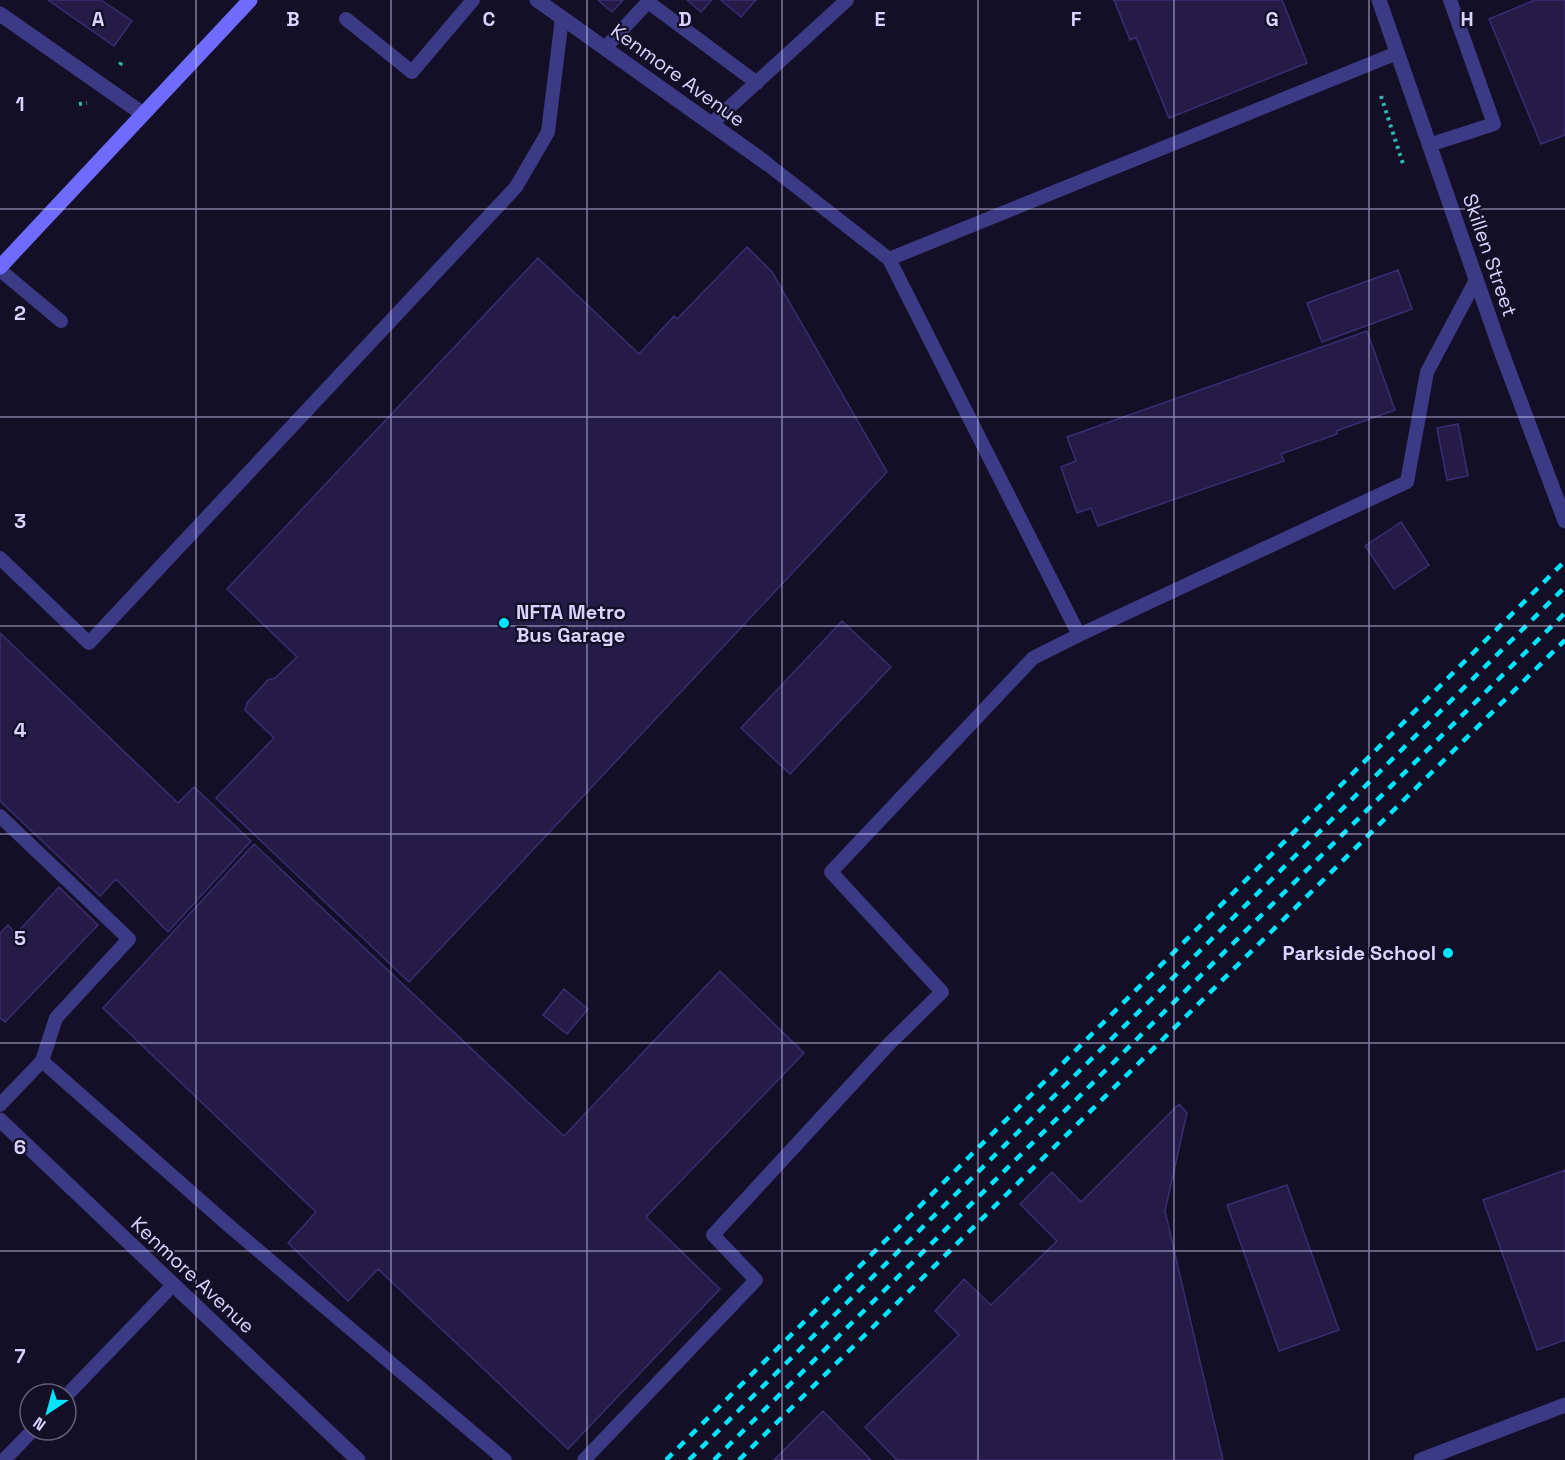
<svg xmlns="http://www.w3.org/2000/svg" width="1565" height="1460" viewBox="0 0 1565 1460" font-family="'Space Grotesk',sans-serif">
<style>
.building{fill:#241b47;stroke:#3b2d73;stroke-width:1.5}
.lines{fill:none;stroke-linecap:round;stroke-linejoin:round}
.path{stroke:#2fb8b0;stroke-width:4;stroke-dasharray:3 4.5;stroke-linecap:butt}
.service{stroke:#3d3a85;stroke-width:14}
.minor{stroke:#3d3a85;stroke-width:15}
.tertiary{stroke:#3d3a85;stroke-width:15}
.secondary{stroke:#6f6bff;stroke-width:15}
.rail{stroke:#00e5ff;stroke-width:4.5;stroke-dasharray:9 8;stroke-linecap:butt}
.grid{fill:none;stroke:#d9d4ff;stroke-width:1.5;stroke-opacity:0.55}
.poi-dot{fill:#00e5ff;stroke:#130f26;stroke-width:2}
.labels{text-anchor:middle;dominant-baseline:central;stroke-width:4.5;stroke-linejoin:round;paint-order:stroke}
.street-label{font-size:20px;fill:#d9d4ff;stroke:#130f26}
.poi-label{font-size:20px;font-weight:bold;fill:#d9d4ff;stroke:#130f26;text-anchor:start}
.grid-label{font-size:20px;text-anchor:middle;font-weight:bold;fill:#d9d4ff;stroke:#130f26;stroke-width:4.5;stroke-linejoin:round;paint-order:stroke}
</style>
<rect width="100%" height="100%" fill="#130f26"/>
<path class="building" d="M 48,0 L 101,0 L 132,21 L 114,46 Z
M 598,0 L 623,0 L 612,12 Z
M 687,0 L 712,0 L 701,12 Z
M 721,0 L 756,0 L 741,17 Z
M 1114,0 L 1282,0 L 1307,63 L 1169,118 L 1136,37 L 1130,40 Z
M 1535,0 L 1565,0 L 1565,135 L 1541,144 L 1489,19 Z
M 747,247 L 772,272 L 887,472 L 409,982 L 216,798 L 274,738 L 245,710 L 247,703 L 268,680 L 275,678 L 297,657 L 227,589 L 538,258 L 639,354 L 674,316 L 677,319 Z
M 1398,270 L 1412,309 L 1322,342 L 1307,303 Z
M 1367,331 L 1395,410 L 1336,431 L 1337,434 L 1281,454 L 1284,461 L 1098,526 L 1091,508 L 1077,513 L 1061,467 L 1076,461 L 1067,437 Z
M 1458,424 L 1468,476 L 1447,480 L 1437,428 Z
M 1401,522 L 1429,565 L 1394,589 L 1365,546 Z
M 842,621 L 891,667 L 790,774 L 741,728 Z
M 0,633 L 178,803 L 194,787 L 251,841 L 168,932 L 116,879 L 100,896 L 0,801 Z
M 254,844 L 564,1136 L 720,971 L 804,1053 L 646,1217 L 720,1289 L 568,1449 L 378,1269 L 348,1301 L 288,1243 L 316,1212 L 103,1008 Z
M 59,887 L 98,925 L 5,1022 L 0,1018 L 0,933 L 8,925 L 16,934 Z
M 564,989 L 588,1009 L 567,1034 L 543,1015 Z
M 1179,1104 L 1187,1113 L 1165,1211 L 1223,1460 L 897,1460 L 865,1427 L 959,1335 L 935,1311 L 964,1279 L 991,1305 L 1057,1241 L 1020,1204 L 1052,1172 L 1081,1202 Z
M 1565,1170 L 1565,1340 L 1537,1350 L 1483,1200 Z
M 1287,1185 L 1339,1330 L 1279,1351 L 1227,1205 Z
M 823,1411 L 871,1460 L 774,1460 Z"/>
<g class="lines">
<path class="path" d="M 120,65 L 123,59
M 1381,96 L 1404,167
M 79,104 L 87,103"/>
<path class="service" d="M 346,19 L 412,72 L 473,0
M 605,48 L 648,2 L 757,83
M 711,124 L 847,0
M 1429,145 L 1494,124 L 1450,0
M 766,163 L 889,259 L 1079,635 L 1407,482 L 1427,372 L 1476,280
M 889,259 L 1397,53
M 0,270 L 61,321
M 0,558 L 89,643 L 516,187 L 548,132 L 562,18
M 0,816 L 129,939 L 56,1018 L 42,1061
M 0,1105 L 42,1061 L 227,1224 L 505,1460
M 66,1396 L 173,1285
M 4,1460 L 33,1430
M 584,1460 L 756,1280 L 713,1235 L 890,1043 L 942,992 L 831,872 L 1033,658 L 1079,635"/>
<path class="minor" d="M 537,0 L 766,163
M 0,14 L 143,114"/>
<path class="tertiary" d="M 1379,0 L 1500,348 L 1565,521
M 0,1120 L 358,1460
M 1421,1460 L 1565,1405"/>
<path class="secondary" d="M 0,267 L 250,0"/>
<path class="rail" d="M 666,1460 L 1565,561
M 689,1460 L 1565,587
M 714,1460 L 1565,613
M 739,1460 L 1565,640"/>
</g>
<path class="grid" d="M 196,0 L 196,1460M 391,0 L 391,1460M 587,0 L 587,1460M 782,0 L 782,1460M 978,0 L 978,1460M 1174,0 L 1174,1460M 1369,0 L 1369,1460M 0,209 L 1565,209M 0,417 L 1565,417M 0,626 L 1565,626M 0,834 L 1565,834M 0,1043 L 1565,1043M 0,1251 L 1565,1251"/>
<g class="poi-dot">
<circle cx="504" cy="623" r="6"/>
<circle cx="1448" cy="953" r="6"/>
</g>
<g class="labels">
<g class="street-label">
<text transform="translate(678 75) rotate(36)">Kenmore Avenue</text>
<text transform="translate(1490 255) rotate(71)">Skillen Street</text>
<text transform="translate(193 1275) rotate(43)">Kenmore Avenue</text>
</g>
<g class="poi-label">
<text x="516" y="612">NFTA Metro<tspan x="516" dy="23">Bus Garage</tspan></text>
<text x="1436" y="953" text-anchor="end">Parkside School</text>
</g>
</g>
<g class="grid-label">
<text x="98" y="26">A</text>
<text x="293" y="26">B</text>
<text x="489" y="26">C</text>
<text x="685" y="26">D</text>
<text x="880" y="26">E</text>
<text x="1076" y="26">F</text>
<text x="1272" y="26">G</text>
<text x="1467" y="26">H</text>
<text x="20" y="111">1</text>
<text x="20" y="320">2</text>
<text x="20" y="528">3</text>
<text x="20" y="737">4</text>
<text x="20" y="945">5</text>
<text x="20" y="1154">6</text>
<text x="20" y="1363">7</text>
</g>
<g transform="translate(48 1412) rotate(216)"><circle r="28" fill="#130f26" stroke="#625e7d" stroke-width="1.5"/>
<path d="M0-4.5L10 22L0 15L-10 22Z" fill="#00e5ff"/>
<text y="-9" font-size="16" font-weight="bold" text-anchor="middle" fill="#d9d4ff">N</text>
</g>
</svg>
